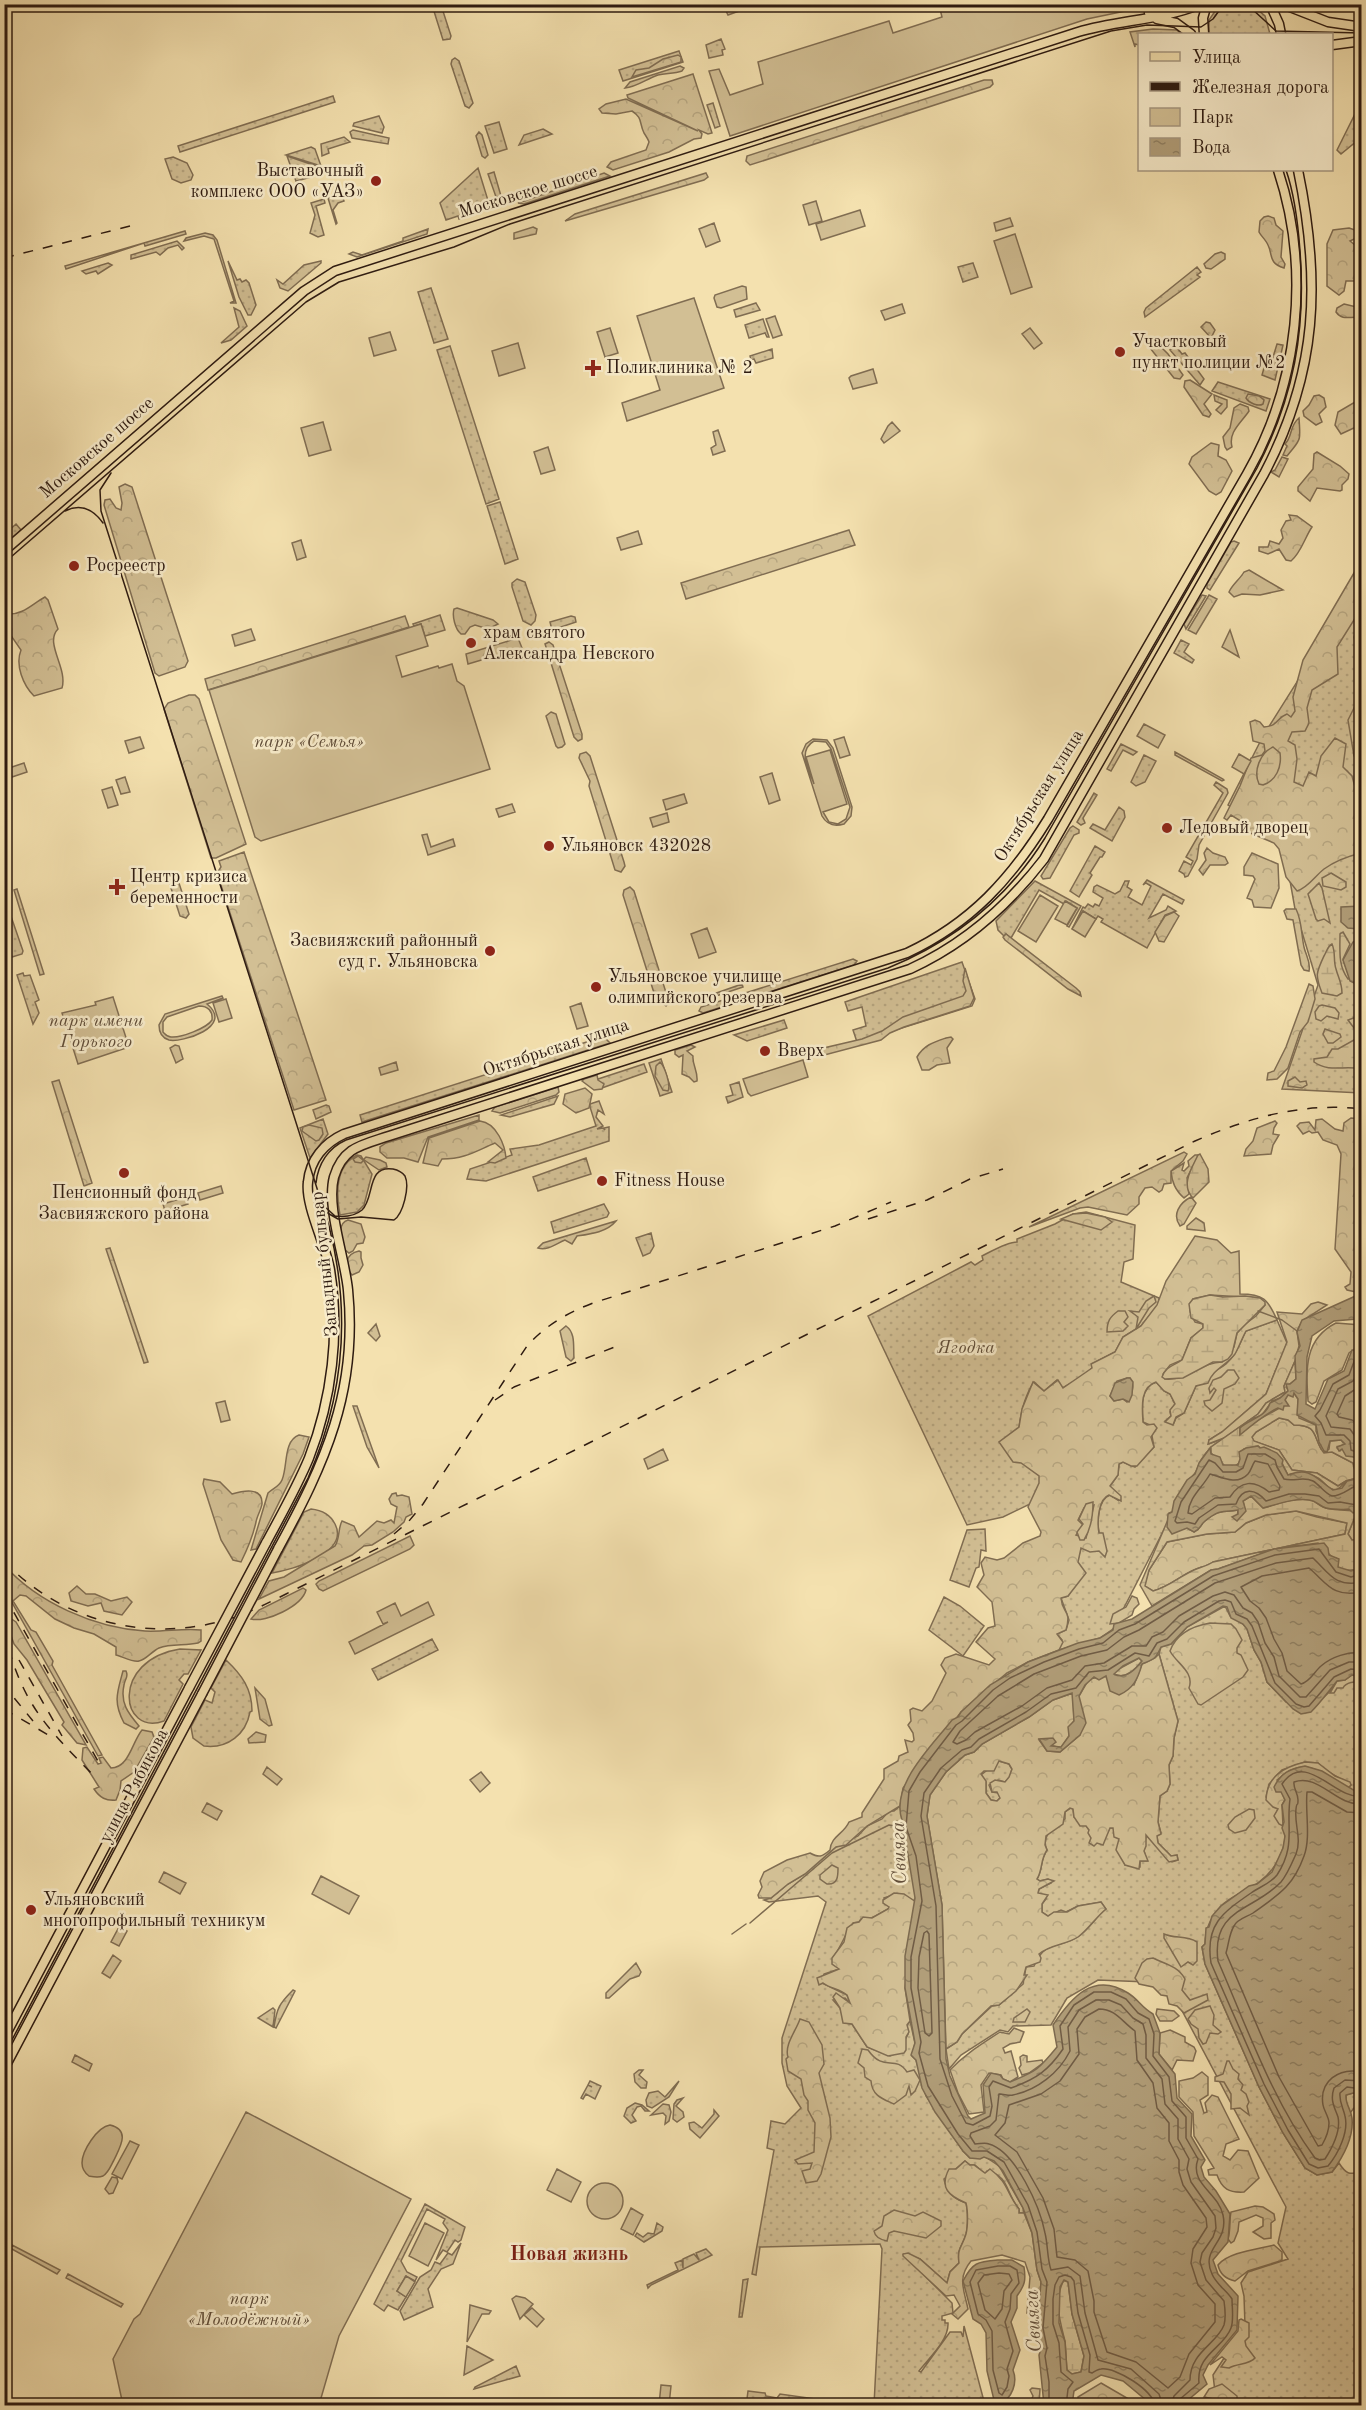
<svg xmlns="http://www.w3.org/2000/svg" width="1366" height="2410" viewBox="0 0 1366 2410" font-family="'Old Standard TT',serif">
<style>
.grass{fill:url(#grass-dots);stroke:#806d52;stroke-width:1.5}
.forest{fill:url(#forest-crowns);stroke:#806d52;stroke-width:1.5;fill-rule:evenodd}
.wetland{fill:url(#wetland-marsh);stroke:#806d52;stroke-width:1.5;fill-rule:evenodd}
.park{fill:#d2bf94;stroke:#806d52;stroke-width:1.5;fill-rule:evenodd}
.water{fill:url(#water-ripples);stroke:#7d6a4f;stroke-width:1.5;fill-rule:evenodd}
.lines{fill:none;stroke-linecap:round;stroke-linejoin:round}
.shore{stroke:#705c45;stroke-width:1.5}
.stream{stroke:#7d6a4f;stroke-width:1.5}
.primary-casing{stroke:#2e1b11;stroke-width:11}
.primary{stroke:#f4e1af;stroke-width:8}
.tram{stroke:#2e1b11;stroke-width:1.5}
.rail{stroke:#2e1b11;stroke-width:1.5;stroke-dasharray:10 10;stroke-linecap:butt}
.primary-bridge-casing{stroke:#2e1b11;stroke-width:11;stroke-linecap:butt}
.primary-bridge{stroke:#f4e1af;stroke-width:8}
.poi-dot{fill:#8f2418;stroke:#f8eccb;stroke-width:2}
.labels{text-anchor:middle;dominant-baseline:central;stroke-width:5;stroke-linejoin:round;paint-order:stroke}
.poi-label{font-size:18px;fill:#2e1b11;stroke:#f8eccb;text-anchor:start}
.street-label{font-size:18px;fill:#2e1b11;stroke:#f8eccb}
.park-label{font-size:18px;font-style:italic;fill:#5f4c38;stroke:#f8eccb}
.water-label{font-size:20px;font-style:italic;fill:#624f3b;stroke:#f8eccb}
.neighbourhood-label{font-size:20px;font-weight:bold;fill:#7a1f14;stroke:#f8eccb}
</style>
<defs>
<pattern id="grass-dots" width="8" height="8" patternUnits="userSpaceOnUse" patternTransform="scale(1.5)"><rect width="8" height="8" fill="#d2bf94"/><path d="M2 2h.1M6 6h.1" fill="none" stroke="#b5a47f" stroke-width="1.8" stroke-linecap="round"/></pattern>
<pattern id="forest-crowns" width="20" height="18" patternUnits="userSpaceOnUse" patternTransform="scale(1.5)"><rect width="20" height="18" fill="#d2bf94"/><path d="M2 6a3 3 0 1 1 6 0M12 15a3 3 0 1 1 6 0" fill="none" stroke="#b5a47f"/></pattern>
<pattern id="wetland-marsh" width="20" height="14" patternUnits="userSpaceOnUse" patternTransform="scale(1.5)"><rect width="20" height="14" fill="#d2bf94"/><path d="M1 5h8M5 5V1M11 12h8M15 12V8" fill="none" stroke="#b5a47f"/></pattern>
<pattern id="water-ripples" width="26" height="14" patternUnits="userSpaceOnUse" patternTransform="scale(1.5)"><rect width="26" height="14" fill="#b19e79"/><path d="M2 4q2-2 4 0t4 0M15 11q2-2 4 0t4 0" fill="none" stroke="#908062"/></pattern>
</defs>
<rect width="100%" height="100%" fill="#f4e1af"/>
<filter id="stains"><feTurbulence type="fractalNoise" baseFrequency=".00333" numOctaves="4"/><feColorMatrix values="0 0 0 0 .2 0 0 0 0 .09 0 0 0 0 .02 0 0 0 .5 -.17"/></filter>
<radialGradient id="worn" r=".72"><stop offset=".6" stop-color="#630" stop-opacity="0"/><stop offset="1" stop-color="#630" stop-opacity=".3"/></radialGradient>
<path class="grass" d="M 1220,4 L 1252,5 L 1265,16 L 1270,34 L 1209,34 L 1209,20 Z
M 432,5 L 441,5 L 451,36 L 450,39 L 443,40 Z
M 723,5 L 746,4 L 745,9 L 728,15 Z
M 1153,29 L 1177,30 L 1181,34 L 1140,34 L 1139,45 L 1135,44 L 1135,47 L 1130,32 Z
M 721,39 L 725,49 L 722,50 L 723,55 L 709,58 L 706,45 Z
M 679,51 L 683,62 L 623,81 L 619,70 Z
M 455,58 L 459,61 L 473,103 L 469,108 L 465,106 L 451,64 L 452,60 Z
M 333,96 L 335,102 L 180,152 L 178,146 Z
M 713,103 L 720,126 L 715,128 L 707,105 Z
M 1355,114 L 1361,116 L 1361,143 L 1357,141 L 1341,154 L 1337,150 Z
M 379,116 L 384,127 L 382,133 L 353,126 L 354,123 Z
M 499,122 L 507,149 L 494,153 L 485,126 Z
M 543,129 L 552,134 L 519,145 L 524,135 Z
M 353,130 L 389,138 L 388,144 L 352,138 L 350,132 Z
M 479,132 L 482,135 L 488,155 L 485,158 L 482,156 L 476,136 Z
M 344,137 L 350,142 L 328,149 L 329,153 L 322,156 L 321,144 Z
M 311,147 L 315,149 L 321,166 L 286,155 Z
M 287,156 L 322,168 L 323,174 L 296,181 Z
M 173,157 L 187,163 L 193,175 L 191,180 L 181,183 L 172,179 L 165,159 Z
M 478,168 L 490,207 L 459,219 L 458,216 L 446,220 L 440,203 Z
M 494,172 L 501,196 L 496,197 L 488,174 Z
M 604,173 L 610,176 L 524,204 L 518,203 Z
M 342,194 L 344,201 L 338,203 L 333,210 L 337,223 L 336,224 L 328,198 Z
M 324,199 L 325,203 L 316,206 L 324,235 L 318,237 L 310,233 L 315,215 L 311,203 Z
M 428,229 L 427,234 L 357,257 L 349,254 L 353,252 L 362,255 L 403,241 L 403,238 Z
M 185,231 L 186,234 L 145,246 L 144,243 L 66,269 L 65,266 Z
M 205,233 L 213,235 L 217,240 L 236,303 L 230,303 L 234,301 L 214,239 L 204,236 L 184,241 L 186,238 Z
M 177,241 L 184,248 L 182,250 L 178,245 L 168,248 L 160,255 L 156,252 L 131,259 L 131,255 Z
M 228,261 L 237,280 L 240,279 L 242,282 L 246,280 L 249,283 L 256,305 L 251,315 L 248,315 L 239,297 Z
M 321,261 L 321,263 L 288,291 L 280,288 L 277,280 L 283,284 L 304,265 Z
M 108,263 L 112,265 L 98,274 L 96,271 L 86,274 L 82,271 Z
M 973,263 L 978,277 L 963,282 L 958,267 Z
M 1197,267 L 1201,272 L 1197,275 L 1200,277 L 1145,317 L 1144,312 L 1146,308 Z
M 431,288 L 448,339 L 434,343 L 418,292 Z
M 756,303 L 760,310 L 736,317 L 734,310 Z
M 234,308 L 240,311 L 247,326 L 231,340 L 221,343 L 239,327 Z
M 763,319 L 769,337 L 767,337 L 765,333 L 749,338 L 745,325 Z
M 1206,322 L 1210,323 L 1215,330 L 1211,338 L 1201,327 Z
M 1277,344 L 1283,345 L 1275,380 L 1262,375 L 1264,368 L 1269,370 Z
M 450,346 L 499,499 L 486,504 L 437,350 Z
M 1176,346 L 1182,354 L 1185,353 L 1204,379 L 1200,385 L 1170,350 Z
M 772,349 L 773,358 L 756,363 L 754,359 L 751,360 L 750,356 Z
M 1218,382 L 1270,399 L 1266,411 L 1212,391 Z
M 1299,418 C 1301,444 1300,439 1287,456 L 1283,455 L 1287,446 L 1285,444 C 1293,436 1289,426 1299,418 Z
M 1282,457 L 1288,459 L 1279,477 L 1271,472 L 1275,470 Z
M 500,502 L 518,559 L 505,564 L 487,506 Z
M 16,524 L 21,530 L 5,545 L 5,534 Z
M 1234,541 L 1239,543 L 1210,590 L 1207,588 L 1207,584 L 1231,542 Z
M 517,579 L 525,582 L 536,615 L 535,621 L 531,625 L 523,621 L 512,587 L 512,583 Z
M 1361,580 L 1361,1093 L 1282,1089 L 1318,985 L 1295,909 L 1283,841 L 1228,805 L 1263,736 Z
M 1202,595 L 1206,596 L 1186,629 L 1184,624 Z
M 440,615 L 445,630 L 425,636 L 421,624 L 414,626 L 413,624 Z
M 571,616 L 575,617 L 576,622 L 552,630 L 550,622 Z
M 1181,640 L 1189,644 L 1184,652 L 1194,660 L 1192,663 L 1174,653 Z
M 1121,744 L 1137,752 L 1133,755 L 1123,750 L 1111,771 L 1107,769 Z
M 1175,752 L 1223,779 L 1224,780 L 1222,781 L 1175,755 Z
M 1144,755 L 1156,761 L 1145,782 L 1136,786 L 1131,782 Z
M 1216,782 L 1227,789 L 1228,793 L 1199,845 L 1197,859 L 1188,876 L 1185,877 L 1184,874 L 1179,871 L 1184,861 L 1191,865 L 1193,861 L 1186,857 L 1223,793 L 1214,785 Z
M 1094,793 L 1097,795 L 1083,818 L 1085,823 L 1081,825 L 1077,822 Z
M 1119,807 L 1124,811 L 1125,817 L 1112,841 L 1090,828 L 1093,824 L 1105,830 Z
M 1073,826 L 1079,830 L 1079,833 L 1074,835 L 1050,878 L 1043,879 L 1041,876 L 1070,828 Z
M 1095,846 L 1105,852 L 1102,857 L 1100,857 L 1090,873 L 1092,875 L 1079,897 L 1070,891 Z
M 174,878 L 178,880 L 189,914 L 186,918 L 180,916 L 169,882 Z
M 1147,880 L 1184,900 L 1182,904 L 1163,894 L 1149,918 L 1166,910 L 1168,906 L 1176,911 L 1165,915 L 1147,948 L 1101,922 L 1103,919 L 1098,916 L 1096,919 L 1083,911 L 1072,929 L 1083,907 L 1085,908 L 1088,904 L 1093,907 L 1095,904 L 1099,906 L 1103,898 L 1093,892 L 1094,887 L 1097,885 L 1115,894 L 1120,891 L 1125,881 L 1129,881 L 1127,887 L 1132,890 L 1128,897 L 1142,905 L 1151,886 L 1146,883 L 1143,885 Z
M 1035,881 L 1081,906 L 1069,927 L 1067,926 L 1077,908 L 1066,901 L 1064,904 L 1039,890 L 1011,938 L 1006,934 L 1004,936 L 998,930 L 996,921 Z
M 4,896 L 23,951 L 22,954 L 12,957 L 5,934 Z
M 853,959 L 857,961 L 854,965 L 703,1013 L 699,1011 L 701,1007 Z
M 962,962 L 975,999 L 972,1006 L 857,1042 L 853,1030 L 866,1026 L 862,1007 L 848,1011 L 845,1002 Z
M 23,973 L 24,976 L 30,975 L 39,1000 L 35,1002 L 39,1013 L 33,1024 L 17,975 Z
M 742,984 L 743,987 L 695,1003 L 691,1002 Z
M 784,1020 L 787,1028 L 747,1041 L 734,1035 Z
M 599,1038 L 605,1038 L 610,1043 L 362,1122 L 360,1115 Z
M 661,1059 L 672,1092 L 660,1096 L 649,1063 Z
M 644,1064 L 647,1072 L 599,1089 L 595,1080 Z
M 739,1082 L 743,1097 L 728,1103 L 726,1097 L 733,1095 L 730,1085 Z
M 558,1096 L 554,1104 L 510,1117 L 501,1115 Z
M 599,1101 L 604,1114 L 598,1110 L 596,1117 L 603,1126 L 597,1129 L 603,1128 L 605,1130 L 604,1128 L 609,1127 L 609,1141 L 486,1181 L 467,1179 L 470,1169 L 512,1155 L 510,1149 L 539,1145 L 596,1126 L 590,1107 L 590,1104 Z
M 326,1105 L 329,1106 L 331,1112 L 316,1119 L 313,1110 Z
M 323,1119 L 328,1134 L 310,1158 L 300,1128 Z
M 357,1155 L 361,1156 L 372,1174 L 364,1205 L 357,1212 L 340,1215 C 336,1194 335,1166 357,1155 Z
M 1195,1155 L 1198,1155 L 1197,1158 L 1187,1178 L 1189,1194 L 1184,1198 C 1175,1190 1172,1182 1171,1171 L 1184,1163 L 1182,1170 L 1184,1171 L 1189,1166 L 1188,1161 Z
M 586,1158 L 591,1174 L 538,1191 L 533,1177 Z
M 604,1204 L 609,1213 L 607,1217 L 554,1233 L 551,1222 Z
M 1086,1212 L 1135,1225 L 1133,1259 L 1124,1262 L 1121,1282 L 1159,1298 L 1158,1305 L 1141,1326 L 1123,1337 L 1115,1352 L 1092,1364 L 1092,1368 C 1083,1377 1073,1382 1062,1388 L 1057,1380 L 1044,1391 L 1034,1382 C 1025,1395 1021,1412 1019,1427 L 1047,1471 L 1030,1504 L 1003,1517 L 967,1525 L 868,1316 L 971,1262 L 975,1265 L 983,1260 L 982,1256 C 992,1251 1007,1242 1017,1242 L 1017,1239 L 1055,1224 L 1073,1214 Z
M 651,1233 L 654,1246 L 650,1253 L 643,1256 L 636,1238 Z
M 1277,1320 L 1287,1343 L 1266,1394 L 1222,1432 L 1209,1440 L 1209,1444 L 1224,1438 C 1214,1445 1207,1450 1201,1460 C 1198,1464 1198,1470 1195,1473 C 1183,1486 1179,1497 1172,1512 L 1169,1513 L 1169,1520 L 1113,1629 L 1100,1638 L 1059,1650 L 1062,1640 L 1057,1634 L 1066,1630 L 1069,1620 L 1061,1598 L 1068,1596 L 1070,1593 L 1081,1547 L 1099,1533 C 1097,1522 1098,1499 1110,1495 L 1119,1501 L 1110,1486 L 1118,1475 L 1119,1464 L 1123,1462 L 1135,1467 L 1154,1447 L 1150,1425 L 1143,1422 C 1142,1407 1140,1388 1156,1382 L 1164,1391 L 1170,1394 L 1175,1404 L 1170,1412 L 1171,1416 L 1165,1421 L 1174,1423 L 1176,1418 L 1184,1413 L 1196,1386 L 1209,1380 C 1211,1370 1219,1370 1226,1364 C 1236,1355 1240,1343 1246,1331 Z
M 353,1406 L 357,1406 L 379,1468 L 367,1447 Z
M 311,1509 C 321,1510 330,1514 335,1524 C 350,1553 292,1570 272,1573 L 304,1512 Z
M 985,1529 L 986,1551 L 981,1550 L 979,1567 L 976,1568 L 969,1587 L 950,1580 L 967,1530 Z
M 944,1597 L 960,1606 L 984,1626 L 963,1656 L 929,1630 Z
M 1225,1606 L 1230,1616 L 1243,1624 L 1247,1629 L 1254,1650 L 1261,1662 L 1267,1682 L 1286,1702 C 1307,1702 1320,1706 1333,1687 L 1362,1677 L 1362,1752 L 1358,1756 C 1359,1767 1361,1777 1361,1789 L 1355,1791 L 1348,1788 L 1351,1785 L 1322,1768 L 1318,1763 L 1305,1762 L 1282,1770 L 1269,1784 L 1266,1797 L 1278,1809 L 1275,1815 C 1277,1818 1282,1822 1283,1826 C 1290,1845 1275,1871 1259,1882 C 1248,1891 1231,1895 1220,1907 C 1211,1917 1205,1930 1205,1944 L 1202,1947 L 1205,1964 L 1259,2087 L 1283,2133 L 1305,2168 L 1317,2175 L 1332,2172 L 1339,2163 C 1346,2174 1349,2175 1361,2172 L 1361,2405 L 1199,2405 L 1215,2392 L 1213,2375 L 1245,2326 L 1244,2296 L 1241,2283 L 1248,2272 L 1288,2259 L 1278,2243 L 1286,2207 L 1170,1988 L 1148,1982 L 1098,1980 L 1067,1998 L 1051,2025 L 1013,2026 L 1008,2032 L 1000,2030 L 961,2055 L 949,2069 L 946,2049 L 957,2042 L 962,2034 L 992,2006 L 999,2005 L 1023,1984 L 1026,1967 L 1034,1966 C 1046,1938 1059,1950 1079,1936 C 1089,1929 1096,1917 1106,1909 L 1101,1902 L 1078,1906 L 1066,1912 L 1061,1910 L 1048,1916 L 1042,1912 L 1042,1904 L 1046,1899 L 1038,1893 L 1039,1889 L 1051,1883 L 1048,1879 L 1040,1881 L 1037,1879 C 1043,1869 1040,1860 1047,1850 C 1040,1835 1055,1827 1065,1819 L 1065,1812 L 1071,1808 L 1073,1809 L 1074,1817 L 1086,1825 L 1097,1843 L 1105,1837 L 1110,1828 L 1113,1828 L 1119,1839 L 1125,1865 L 1140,1867 L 1140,1861 L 1147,1861 L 1144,1851 L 1146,1835 L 1172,1862 L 1178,1860 L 1177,1855 L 1171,1856 L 1158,1843 L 1157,1836 L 1161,1833 L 1158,1822 L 1160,1796 L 1167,1791 L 1170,1784 L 1169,1765 L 1173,1756 L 1174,1738 L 1178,1721 L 1159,1654 L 1161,1647 L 1171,1644 L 1187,1627 Z
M 432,1639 L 438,1650 L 378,1680 L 372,1669 Z
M 180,1649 L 201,1650 L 188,1674 L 184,1674 L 179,1680 L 183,1684 L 164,1721 C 120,1737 110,1660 180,1649 Z
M 1139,1658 L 1142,1661 C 1135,1670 1126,1680 1114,1674 L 1115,1671 Z
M 226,1660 C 242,1675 252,1689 252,1711 L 250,1712 C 246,1734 228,1749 204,1746 L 193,1738 L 191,1727 L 205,1700 L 212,1703 L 215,1692 L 211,1688 Z
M 999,1761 L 1009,1764 L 1012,1769 L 1010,1777 L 1005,1782 L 998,1780 L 989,1785 L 992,1792 L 999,1793 L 1000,1798 L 997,1801 L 991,1800 L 986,1793 L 986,1782 L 981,1775 Z
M 900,1806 L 902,1820 L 897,1827 C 912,1838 913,1884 916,1902 C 904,1894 897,1893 884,1898 L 890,1907 L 888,1909 L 872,1918 L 861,1919 L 859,1922 L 853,1923 C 845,1934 842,1945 834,1956 L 839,1969 L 824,1974 L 822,1983 L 847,1995 L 850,2003 L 845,1998 L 833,2000 L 840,2008 L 845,2023 L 852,2024 L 867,2047 L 890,2056 L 899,2052 L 908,2034 L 907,2025 L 910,2021 L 915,2043 L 912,2056 L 916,2060 L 926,2096 L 963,2151 L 970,2158 L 984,2156 L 999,2166 L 1023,2208 L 1024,2213 L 1019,2213 L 1019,2209 C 1006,2194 1009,2175 987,2171 L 985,2174 L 975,2165 L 970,2165 L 965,2161 L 944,2179 C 947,2193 953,2198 966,2203 C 968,2211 968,2226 966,2234 C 962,2248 957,2247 959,2263 L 950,2272 L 947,2283 L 920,2259 L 903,2254 L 952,2303 L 953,2313 L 942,2316 L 942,2320 L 945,2320 L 945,2323 L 948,2323 C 949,2340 929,2358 919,2371 L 921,2372 L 950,2332 L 961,2332 L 963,2337 L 964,2326 L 985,2405 L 874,2405 L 882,2249 L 880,2244 L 760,2247 L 756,2275 L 752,2274 L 774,2150 L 767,2148 L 771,2121 L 785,2124 L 801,2108 L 787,2086 L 782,2063 L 782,2038 L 826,1902 L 818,1896 L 769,1902 L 764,1900 L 771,1898 L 788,1884 L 805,1874 L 836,1847 L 858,1836 L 867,1826 L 882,1819 L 889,1811 L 894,1811 Z
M 293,1990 L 295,1991 L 276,2028 L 274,2027 C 277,2008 279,2004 293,1990 Z
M 273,2008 L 275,2010 L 273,2027 L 258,2018 Z
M 639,2070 L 643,2070 L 639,2075 L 647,2082 L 646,2088 L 641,2088 L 635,2082 L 634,2074 Z
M 590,2081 L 601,2086 L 595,2099 L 586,2094 L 583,2099 L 581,2098 L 588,2085 L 592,2087 L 588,2085 Z
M 679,2081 L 669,2097 L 652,2108 L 647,2106 L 646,2100 L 649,2093 L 658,2091 L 665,2097 Z
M 1353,2093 L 1361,2095 L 1361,2110 L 1354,2108 L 1350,2113 L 1346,2103 L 1346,2095 Z
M 683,2098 L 676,2106 L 683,2112 L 684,2117 L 677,2122 L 673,2119 L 674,2104 L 677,2100 Z
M 635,2103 L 642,2105 L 649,2111 L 645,2111 L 641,2106 L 637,2107 L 632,2115 L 636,2121 L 631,2123 L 624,2116 L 627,2108 Z
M 663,2104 L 669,2105 L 671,2112 L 669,2121 L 665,2124 L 666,2116 L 663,2113 L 651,2115 Z
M 714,2110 L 719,2116 L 700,2138 L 690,2129 L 689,2123 L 694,2122 L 702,2128 L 714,2114 Z
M 425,2204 L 465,2227 L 461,2240 L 458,2242 L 455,2240 L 447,2252 L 443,2250 L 436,2260 L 448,2230 L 443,2223 L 445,2219 L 427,2209 L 401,2261 L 407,2272 L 417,2277 L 415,2281 L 406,2276 L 397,2291 L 406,2297 L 398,2310 L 388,2305 L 384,2311 L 374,2304 Z
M 657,2223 L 663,2227 L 662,2231 L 644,2242 L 635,2236 L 637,2233 L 643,2237 L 648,2233 L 654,2234 Z
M 461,2243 L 453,2264 L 441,2269 L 428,2289 L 433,2307 L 404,2320 L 400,2311 L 420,2277 L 431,2270 L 435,2262 L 440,2264 L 448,2253 L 452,2255 Z
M 706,2249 L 712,2255 L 651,2285 L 648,2288 L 647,2285 L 678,2270 L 675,2263 L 682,2260 L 683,2268 L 683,2259 L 694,2254 L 699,2260 L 696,2253 Z
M 748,2279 L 742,2317 L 739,2317 L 743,2280 Z
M 516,2366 L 520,2376 L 474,2389 L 475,2387 Z
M 748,2391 L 765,2393 L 766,2396 L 777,2398 L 780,2394 L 858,2405 L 774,2405 L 765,2401 L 762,2405 L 756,2405 L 747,2399 Z"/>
<path class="forest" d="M 678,55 L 681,57 L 681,62 L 632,77 L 636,70 L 649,68 L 663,59 Z
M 680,66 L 684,68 L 682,71 C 674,74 666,73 658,75 C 646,79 637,87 625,88 L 630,82 Z
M 693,74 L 712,133 L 708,134 L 699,130 L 702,134 L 701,138 L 694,139 L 669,152 L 613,170 L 607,167 L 611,162 L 646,150 L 649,142 C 648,139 646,136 644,133 C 639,123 643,118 632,111 L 616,114 L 602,113 L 599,109 L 606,104 L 626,99 L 698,131 L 628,98 L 627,95 Z
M 984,80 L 992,80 L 993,84 L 990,87 L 750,165 L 746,161 L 747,156 Z
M 706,173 L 708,177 L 704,180 L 565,221 L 575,214 Z
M 1268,216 L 1274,218 L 1276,225 L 1283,231 L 1281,257 L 1285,264 L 1284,268 C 1268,263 1273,255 1268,245 C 1266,240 1261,236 1259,232 L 1260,221 L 1264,217 Z
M 533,227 L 537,229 L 536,234 L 514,239 L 514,233 Z
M 1349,228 L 1361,232 L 1361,241 L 1354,239 L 1350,241 L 1361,250 L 1361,269 L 1355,270 L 1358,281 L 1346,281 L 1344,291 L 1339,295 L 1327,286 L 1327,244 L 1333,230 Z
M 1221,252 L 1225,254 L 1225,259 L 1211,269 L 1206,268 L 1204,264 L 1215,254 Z
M 1344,304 L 1361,308 L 1361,318 C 1352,315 1343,322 1336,312 L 1337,308 Z
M 1154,340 L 1168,354 L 1183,375 L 1180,379 L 1174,378 L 1150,348 L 1150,343 Z
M 1190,380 L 1212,394 L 1204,404 L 1211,414 L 1209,417 L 1203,415 L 1184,387 L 1185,381 Z
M 1248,394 L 1259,396 L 1264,400 L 1263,404 C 1258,407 1249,403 1246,398 Z
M 1214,395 L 1227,400 L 1227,407 L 1221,414 L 1216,410 L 1222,404 L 1215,401 Z
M 1319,395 L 1324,398 L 1326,407 L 1319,414 L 1322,422 L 1316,425 L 1304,416 L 1303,411 L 1309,405 L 1314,396 Z
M 1355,402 L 1361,412 L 1361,444 L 1357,442 L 1361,433 L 1358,426 L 1341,434 L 1335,425 L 1338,412 Z
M 1240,404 L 1248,407 L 1249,411 C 1241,423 1228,432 1232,447 L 1227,450 L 1225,447 L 1223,437 L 1230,428 L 1234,408 Z
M 1211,443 L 1219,445 L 1218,456 L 1226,460 L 1232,471 L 1221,492 L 1216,495 L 1209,491 L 1189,464 L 1192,457 Z
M 1317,452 L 1340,466 L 1349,474 L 1348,479 L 1342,485 L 1342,490 L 1340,491 L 1317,488 L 1310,501 L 1298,491 L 1298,487 L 1313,469 L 1314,454 Z
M 125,484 L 132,487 L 188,661 L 185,667 L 159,676 L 155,673 L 104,505 L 105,500 L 110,499 L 116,508 L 121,510 L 122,503 L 119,487 Z
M 1289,515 L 1297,516 L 1312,527 C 1305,537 1301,553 1291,561 L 1286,560 L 1279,549 L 1268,554 L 1259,551 L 1259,547 L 1268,547 L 1270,541 L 1279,544 L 1283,538 L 1281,530 L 1286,521 L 1291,520 Z
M 849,530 L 855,545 L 686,599 L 681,583 Z
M 1361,561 L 1359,612 L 1337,647 L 1338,674 L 1312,690 L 1307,708 L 1309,723 L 1305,731 L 1292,732 L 1288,741 L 1295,745 L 1297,759 L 1294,782 L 1303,786 L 1309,772 L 1316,776 L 1321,756 L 1335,738 L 1346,744 L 1343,767 L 1352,776 L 1355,787 L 1361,783 L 1361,853 C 1349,856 1335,861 1324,869 C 1315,876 1308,888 1297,891 L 1286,877 L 1279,849 L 1274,843 L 1250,833 L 1244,823 L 1231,815 L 1227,820 L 1224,818 L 1240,786 L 1251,758 L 1262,755 L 1265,751 L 1264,744 L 1253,741 L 1250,722 L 1255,720 L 1260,722 L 1264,727 C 1279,726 1276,718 1287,714 L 1291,717 L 1295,711 L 1293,697 L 1303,660 Z
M 1249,570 L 1283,590 L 1260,595 L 1242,594 L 1234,597 L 1229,592 C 1232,585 1240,579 1244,572 Z
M 1209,595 L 1217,599 L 1196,634 L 1188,630 Z
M 45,597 L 48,600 L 58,629 C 44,643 68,668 62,688 L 34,696 C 23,685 15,665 21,650 L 10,634 L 5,632 L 5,618 L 8,614 C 23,615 32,604 45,597 Z
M 457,608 L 493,620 L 498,624 L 488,629 L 475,625 L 470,627 L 465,634 L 461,634 C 455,629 452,616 454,609 Z
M 405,616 L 409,627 L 208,690 L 205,679 Z
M 518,638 L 522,648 L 468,664 L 466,654 Z
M 549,642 L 553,645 L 582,734 L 582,739 L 578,741 L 574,737 L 546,647 L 545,644 Z
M 189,695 L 195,695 L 199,699 L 246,844 L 216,858 L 211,858 L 164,709 L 168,703 Z
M 551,712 L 556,714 L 565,744 L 562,747 L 558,748 L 556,746 L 546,716 Z
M 586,752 L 590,756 L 624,862 L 625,866 L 621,872 L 615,870 L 589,786 L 590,781 L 579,758 L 580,754 Z
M 1207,848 L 1213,853 L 1225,857 L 1228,863 L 1225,865 L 1210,865 L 1203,875 L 1199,870 L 1206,860 L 1204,853 Z
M 244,852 L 326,1100 L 294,1110 L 217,873 L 221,867 L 219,861 Z
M 1252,853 L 1278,864 L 1279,888 L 1271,908 L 1254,907 L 1252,900 L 1247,898 L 1255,879 L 1253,876 L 1244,875 L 1244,867 Z
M 1331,873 L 1346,882 L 1346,887 L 1341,890 L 1323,886 L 1322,878 Z
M 1319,883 L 1322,888 L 1330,923 L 1324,919 L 1318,921 L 1316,919 L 1308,894 Z
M 630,887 L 634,891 L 669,1002 L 666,1006 L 655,996 L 623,895 L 624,890 Z
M 17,889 L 44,974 L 40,975 L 14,890 Z
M 1286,909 L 1296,909 C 1302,921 1301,933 1304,947 C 1306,956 1311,962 1309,971 L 1304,970 L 1301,965 L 1293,920 L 1287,919 L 1284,911 Z
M 1174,912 L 1179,916 L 1164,942 L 1159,941 L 1155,932 L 1165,916 Z
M 1343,932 L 1350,944 L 1343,959 L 1350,979 L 1348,979 C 1338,966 1340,951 1340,934 Z
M 1006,934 L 1076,988 L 1080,992 L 1081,996 L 1068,989 L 1005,940 L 1003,937 Z
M 965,968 L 974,998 L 970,1006 L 904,1027 L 890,1033 L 881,1040 L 817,1057 L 812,1053 L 815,1050 L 862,1039 L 882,1031 L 903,1017 L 963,996 L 966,991 L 963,981 Z
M 1309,984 L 1313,986 L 1315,999 L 1308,1022 L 1300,1032 L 1288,1068 L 1277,1079 L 1267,1080 L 1268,1073 L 1274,1071 L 1286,1047 Z
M 1358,991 L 1361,992 L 1361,1030 L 1354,1028 L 1348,1020 L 1356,1017 L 1361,1011 Z
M 1322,1005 L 1335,1008 L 1339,1013 L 1338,1019 L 1327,1016 L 1321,1021 L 1316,1019 L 1315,1012 L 1319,1006 Z
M 1325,1029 L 1340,1034 L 1341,1037 L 1333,1043 L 1328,1043 L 1323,1034 Z
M 946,1038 L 951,1037 L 953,1039 L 947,1048 L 950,1063 L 937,1065 L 929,1070 L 922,1070 L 917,1057 C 924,1045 934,1042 946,1038 Z
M 691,1045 L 695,1047 L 687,1051 L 693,1056 C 692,1064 698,1071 697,1081 L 694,1082 L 689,1077 L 682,1074 L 683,1055 L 679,1057 L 675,1054 L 675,1050 Z
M 660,1062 C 665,1067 671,1085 668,1091 L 663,1090 L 655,1076 L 656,1066 Z
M 597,1075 L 598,1080 L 604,1084 L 602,1089 L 594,1090 L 582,1081 L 584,1079 Z
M 1295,1077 L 1300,1082 L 1306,1081 L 1307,1085 L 1302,1088 L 1288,1086 L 1288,1081 Z
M 59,1080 L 92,1183 L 84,1186 L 52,1082 Z
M 558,1087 L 559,1092 L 556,1095 L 500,1113 L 492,1111 L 495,1107 Z
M 585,1088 L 592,1094 L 589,1108 L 576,1113 L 563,1104 L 565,1094 Z
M 479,1115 L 479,1120 L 428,1137 L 418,1162 L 404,1158 L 387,1158 L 380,1152 L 380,1147 L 386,1143 Z
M 1351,1118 L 1361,1119 L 1362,1248 L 1360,1250 L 1362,1251 L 1361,1293 L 1347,1290 L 1345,1287 L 1350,1284 L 1351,1272 L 1335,1249 L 1341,1154 L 1337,1145 L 1323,1140 L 1318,1132 L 1312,1133 L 1309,1131 L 1303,1134 L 1297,1126 L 1300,1123 L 1309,1122 L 1315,1130 L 1316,1120 L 1322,1119 L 1335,1129 L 1343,1131 L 1344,1123 Z
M 480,1121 C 497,1123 505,1146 506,1158 L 495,1163 L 488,1162 L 503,1150 L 495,1143 C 476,1151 465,1159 442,1159 L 438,1166 L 423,1163 L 429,1138 Z
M 1275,1121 L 1277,1123 L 1274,1128 L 1273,1134 L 1279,1135 L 1273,1145 L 1271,1154 L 1244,1156 L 1246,1149 L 1253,1141 L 1257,1128 Z
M 309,1125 L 322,1128 L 323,1134 L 319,1140 L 316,1141 L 302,1131 L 303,1127 Z
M 1184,1152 L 1187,1154 L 1183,1161 L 1171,1171 L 1171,1183 L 1164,1184 L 1162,1190 L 1159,1192 L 1152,1187 L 1145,1188 L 1139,1197 L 1139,1204 L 1127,1215 L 1088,1207 L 1080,1208 L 1029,1227 Z
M 358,1156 L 363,1160 L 366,1157 L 380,1160 L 386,1163 L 387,1167 L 379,1170 L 364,1160 L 361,1163 L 355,1162 L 353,1159 Z
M 1191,1197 L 1196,1203 L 1184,1224 L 1180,1226 C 1172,1215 1179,1203 1191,1197 Z
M 1086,1213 L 1105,1217 L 1112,1222 L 1101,1230 L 1061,1219 L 1073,1214 Z
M 1196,1218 L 1204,1223 L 1205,1231 L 1187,1229 L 1187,1226 Z
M 348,1220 L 361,1224 L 365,1237 L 363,1243 L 357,1244 L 353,1251 L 349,1253 L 344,1249 C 342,1239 336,1224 348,1220 Z
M 616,1221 C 607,1232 591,1234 577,1236 L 572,1244 L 565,1240 C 557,1243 548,1251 538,1248 L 543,1243 Z
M 1195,1236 L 1217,1240 L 1231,1253 L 1239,1251 L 1240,1294 C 1263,1294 1268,1299 1277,1320 L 1246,1331 C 1242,1338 1239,1347 1235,1354 C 1226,1366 1213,1369 1208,1383 L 1196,1386 L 1184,1413 L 1176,1417 L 1173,1425 L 1165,1422 L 1171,1416 L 1170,1410 L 1175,1404 L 1170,1394 L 1164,1391 L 1156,1382 C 1140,1387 1142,1407 1143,1422 L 1147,1425 L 1154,1424 L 1157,1428 L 1151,1437 L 1154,1447 L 1137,1466 L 1131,1466 L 1123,1462 L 1119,1464 L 1118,1475 L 1110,1486 L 1121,1496 L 1121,1501 L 1109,1495 C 1098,1499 1097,1522 1099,1533 L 1103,1533 L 1107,1551 L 1105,1557 L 1099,1551 L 1090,1552 L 1081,1548 L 1078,1562 L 1086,1573 L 1068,1596 L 1061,1598 C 1062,1614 1072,1609 1066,1630 L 1057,1634 L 1063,1642 L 1059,1650 L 1028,1662 L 1007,1673 L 961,1712 L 903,1788 L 900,1806 L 867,1826 L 846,1845 L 836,1847 L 805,1874 L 788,1884 L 771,1898 L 759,1898 L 758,1895 L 762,1887 L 760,1881 L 764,1872 L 787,1860 L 810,1853 C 819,1858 822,1857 830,1850 C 831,1836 844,1834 849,1822 L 862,1817 L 862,1813 L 884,1779 L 884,1769 L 898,1761 L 899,1756 L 908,1752 L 905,1740 L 912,1742 L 914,1740 L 913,1733 L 908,1725 L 911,1721 L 910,1710 L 913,1708 L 922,1711 L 932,1701 L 946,1673 L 941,1665 L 945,1658 L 956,1654 L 989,1665 L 995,1659 L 976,1642 L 988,1628 L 995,1626 L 992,1602 L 977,1587 L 984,1575 L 981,1563 L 985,1557 L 997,1560 L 1004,1558 L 1023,1543 L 1040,1536 L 1041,1532 L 1028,1507 L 1039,1483 L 1039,1476 L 1021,1463 L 1013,1462 L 999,1442 L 1019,1427 L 1022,1409 L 1033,1382 L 1044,1391 L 1058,1380 L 1063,1388 L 1092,1368 L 1091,1364 L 1115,1352 L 1123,1337 L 1141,1326 L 1157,1305 L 1166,1281 ZM 1210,1295 L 1260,1298 L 1265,1305 L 1256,1316 L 1244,1325 L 1237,1333 L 1234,1347 L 1222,1362 C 1201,1362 1189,1381 1165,1379 L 1163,1374 L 1170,1365 L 1182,1360 L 1191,1338 L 1203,1328 L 1203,1324 L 1195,1322 C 1190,1313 1187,1308 1193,1299 ZM 1127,1378 L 1130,1378 C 1136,1386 1131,1394 1127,1402 L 1123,1399 L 1114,1401 L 1110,1396 L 1117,1381 ZM 1094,1505 L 1086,1538 L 1076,1535 L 1083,1525 L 1078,1520 L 1084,1508 Z
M 110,1248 L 148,1362 L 144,1363 L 106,1249 Z
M 359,1251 L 361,1252 L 361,1258 L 363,1265 L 359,1272 L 352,1275 C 344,1266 345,1254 359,1251 Z
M 1318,1302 L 1327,1305 L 1302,1321 L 1297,1331 L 1299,1346 L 1295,1361 L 1284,1386 L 1285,1392 L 1266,1403 L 1258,1414 L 1224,1438 L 1208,1444 L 1209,1440 L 1222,1432 L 1266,1394 L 1287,1342 L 1277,1312 L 1302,1314 L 1311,1304 Z
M 1118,1311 L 1125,1311 L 1128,1317 L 1124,1322 L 1128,1326 L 1123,1331 L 1107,1332 C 1107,1321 1110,1317 1118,1311 Z
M 1336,1323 L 1361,1325 L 1361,1344 L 1349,1353 L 1342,1370 L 1324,1381 L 1316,1402 L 1312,1404 L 1308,1401 C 1306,1369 1304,1339 1336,1323 Z
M 376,1324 L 380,1336 L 376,1341 L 368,1333 Z
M 566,1326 C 576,1333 573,1347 574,1358 L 571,1361 L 566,1357 L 560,1331 Z
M 1228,1370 L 1234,1370 L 1239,1378 L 1235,1384 L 1224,1389 L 1222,1403 L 1212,1411 L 1205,1405 L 1204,1401 L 1210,1400 L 1216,1390 L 1214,1388 L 1210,1393 L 1209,1388 L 1213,1380 L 1221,1377 Z
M 1279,1418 L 1288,1420 L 1294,1425 C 1316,1425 1313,1433 1321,1449 L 1332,1452 L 1353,1463 L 1357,1478 L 1346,1481 L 1338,1486 L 1317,1473 L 1292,1470 L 1279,1450 L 1253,1441 L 1252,1437 L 1256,1432 Z
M 299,1435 L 309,1437 L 303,1454 L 256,1549 L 251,1550 L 268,1493 C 273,1488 279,1487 282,1480 C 288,1466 283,1441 299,1435 Z
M 204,1479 L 220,1482 L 232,1494 C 242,1491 263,1486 262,1504 C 261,1510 257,1516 256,1522 C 253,1536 248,1548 241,1562 L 233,1560 L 221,1540 L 203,1484 Z
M 396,1493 L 397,1496 L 402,1495 L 409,1497 L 412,1514 L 406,1517 L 404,1522 L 393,1532 L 372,1545 L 364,1546 L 352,1555 L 259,1599 L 269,1581 L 284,1577 L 335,1546 C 340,1538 338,1528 342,1521 L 354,1526 L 359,1537 L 377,1521 L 384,1523 L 391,1520 L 394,1523 L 397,1507 L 391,1504 L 389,1499 L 392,1494 Z
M 1296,1511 L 1317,1517 L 1347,1523 L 1345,1534 L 1213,1562 C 1207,1566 1201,1567 1194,1570 C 1180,1576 1169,1587 1153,1591 L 1144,1586 L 1149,1570 L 1167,1542 L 1207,1534 L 1235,1532 L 1246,1523 L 1266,1515 Z
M 1354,1519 L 1361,1519 L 1361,1539 L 1352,1540 L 1348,1534 Z
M 410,1536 L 414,1545 L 410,1549 L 323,1591 L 319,1589 L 316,1584 L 319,1581 Z
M 4,1565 C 38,1603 95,1628 145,1631 C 164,1632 184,1628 201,1630 L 201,1641 L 198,1643 C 185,1646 171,1643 159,1648 C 152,1651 146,1660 139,1661 C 134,1663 121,1656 116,1655 L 116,1647 L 94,1634 L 74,1628 L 55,1619 L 26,1596 L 20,1595 L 13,1601 L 31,1630 L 36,1632 L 53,1661 L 52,1665 L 102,1755 L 98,1756 L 5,1590 Z
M 77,1586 L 86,1594 L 95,1594 L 111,1601 L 127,1597 L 132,1602 L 122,1615 L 104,1611 L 101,1603 L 88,1606 L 71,1601 L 69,1593 Z
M 303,1588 L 306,1590 C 302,1606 266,1623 251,1619 L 259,1610 Z
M 1132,1596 L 1137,1598 L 1139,1604 L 1134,1609 L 1132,1615 L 1119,1623 L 1110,1624 L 1113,1614 L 1126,1607 Z
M 7,1616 L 16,1622 L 86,1745 L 77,1743 L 62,1725 L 64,1722 L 27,1660 L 14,1644 L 5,1619 Z
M 1210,1623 L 1231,1624 L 1236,1629 L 1242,1640 L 1237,1648 L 1237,1653 L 1241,1655 L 1248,1670 L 1243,1677 L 1201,1705 L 1198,1704 L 1189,1688 C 1195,1672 1176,1663 1170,1651 C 1176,1634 1193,1626 1210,1623 Z
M 1159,1654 L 1178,1721 L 1174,1738 L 1173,1756 L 1169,1765 L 1170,1784 L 1167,1791 L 1160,1796 L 1158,1822 L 1161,1834 L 1157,1836 L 1158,1843 L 1171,1856 L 1177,1855 L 1178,1860 L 1169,1862 L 1146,1835 L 1146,1846 L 1144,1851 L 1148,1861 L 1140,1861 L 1139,1869 L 1125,1865 L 1116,1850 L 1119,1839 L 1114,1837 L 1113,1828 L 1110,1828 L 1103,1845 L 1097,1843 L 1094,1846 L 1089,1843 L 1091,1838 L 1088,1833 L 1089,1830 L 1086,1826 L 1080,1826 L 1074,1817 L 1073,1809 L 1070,1808 L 1065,1812 L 1063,1824 L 1046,1836 L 1045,1845 L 1047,1850 C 1040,1860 1043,1869 1037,1879 L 1040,1881 L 1048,1879 L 1054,1881 L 1039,1889 L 1038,1893 L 1048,1895 L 1042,1904 L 1042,1912 L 1048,1916 L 1054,1912 L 1067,1912 L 1078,1906 L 1101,1902 L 1106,1909 C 1096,1917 1087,1931 1078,1937 C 1066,1945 1051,1944 1039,1954 L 1041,1958 L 1040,1962 L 1026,1967 L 1024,1975 L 1027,1975 L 1016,1991 L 999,2005 L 991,2006 L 962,2034 L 957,2042 L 946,2049 L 942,1905 L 927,1816 L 930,1795 L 946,1772 L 965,1755 L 974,1752 L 982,1744 L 1029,1717 L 1053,1700 L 1073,1693 L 1074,1721 L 1071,1725 L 1069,1736 L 1061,1748 L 1050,1745 L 1051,1739 L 1039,1740 L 1047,1751 L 1060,1752 L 1080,1735 L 1079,1696 L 1089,1679 L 1106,1676 L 1109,1683 L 1134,1685 L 1142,1664 L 1155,1658 ZM 999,1761 L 1009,1764 L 1012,1769 L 1009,1777 L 1005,1782 L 995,1780 L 990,1783 L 992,1792 L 997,1792 L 1000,1798 L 997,1801 L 991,1800 L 986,1793 L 986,1781 L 981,1774 L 984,1771 L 994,1771 Z
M 123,1671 L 126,1671 C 129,1677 125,1678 124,1685 C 120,1703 128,1713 139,1726 L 136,1729 L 124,1723 C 113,1702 117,1693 123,1671 Z
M 1352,1675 L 1361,1677 L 1361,1689 L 1361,1683 C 1355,1681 1346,1682 1343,1688 L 1337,1688 L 1334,1693 L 1330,1693 L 1337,1681 L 1345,1680 Z
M 255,1688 L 265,1699 L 272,1725 L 269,1726 L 260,1719 Z
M 142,1730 L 152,1732 L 154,1737 L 134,1772 L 121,1781 L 120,1790 L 116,1800 C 106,1801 100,1798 94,1789 L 99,1787 L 82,1760 L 83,1748 L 87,1747 L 98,1764 L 101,1763 L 99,1758 L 103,1757 L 111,1768 C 129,1768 132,1742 142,1730 Z
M 256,1732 L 266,1735 L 265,1742 L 249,1743 L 248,1739 Z
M 1305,1762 L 1318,1763 L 1335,1776 L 1350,1782 L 1351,1785 L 1348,1788 C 1319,1774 1307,1753 1277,1780 L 1285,1800 L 1282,1805 L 1283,1826 L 1279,1824 L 1274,1816 L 1278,1809 L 1273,1807 L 1266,1800 C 1267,1776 1284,1767 1305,1762 Z
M 1249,1809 L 1254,1810 L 1255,1818 L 1246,1830 L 1235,1833 L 1229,1829 L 1228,1825 L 1235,1817 Z
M 832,1865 L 838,1868 C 838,1876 838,1885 827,1884 L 820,1879 L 820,1875 Z
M 894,1893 L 904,1894 L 916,1902 L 905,1988 L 910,2021 L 907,2025 L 909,2032 L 906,2037 L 906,2050 L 904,2053 L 888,2056 L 867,2047 L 852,2024 L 843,2023 L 840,2008 L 833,1997 L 836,1993 L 850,2003 L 847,1995 C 839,1988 831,1989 823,1983 L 819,1985 L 817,1978 L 839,1969 L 832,1964 L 832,1958 L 844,1942 L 847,1928 L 854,1923 L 859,1922 L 863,1917 L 872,1918 L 888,1909 L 889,1907 L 883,1903 L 883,1900 Z
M 1164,1934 C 1175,1939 1186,1935 1197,1942 L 1197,1961 L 1193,1965 L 1188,1962 L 1181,1967 L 1164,1938 Z
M 1153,1958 C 1165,1964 1178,1966 1185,1979 L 1182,1990 L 1190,2000 L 1207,1994 L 1208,2000 L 1184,2013 L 1177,2006 L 1169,2004 L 1167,1996 L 1161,1995 L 1153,1987 L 1139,1984 L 1135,1978 L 1142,1963 L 1147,1959 Z
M 636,1963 L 641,1972 L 639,1976 L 630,1979 L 609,1998 L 606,1998 L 606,1993 Z
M 1210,2006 L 1214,2015 L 1213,2025 L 1221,2032 L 1218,2034 L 1210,2033 L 1206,2043 L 1203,2044 L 1199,2038 L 1198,2029 L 1191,2024 L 1188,2019 L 1195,2010 Z
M 1027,2009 L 1030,2012 L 1025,2022 L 1013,2022 L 1014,2018 Z
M 1157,2009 L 1174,2011 L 1179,2016 L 1172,2021 L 1160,2021 L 1156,2014 Z
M 800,2019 L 809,2022 L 822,2045 L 824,2064 L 819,2073 L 830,2118 L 831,2137 L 821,2174 L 817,2181 L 806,2183 L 802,2171 L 810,2169 L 812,2163 L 798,2164 L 795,2160 L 814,2152 L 815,2123 L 808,2110 L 808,2101 L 804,2095 L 801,2079 L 788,2071 L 786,2059 L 788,2057 C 784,2045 796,2031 800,2019 Z
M 1014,2028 L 1024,2032 L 1020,2042 L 1010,2044 L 1003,2048 L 1005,2053 L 1011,2051 L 1018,2077 L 1010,2082 L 1003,2079 L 1001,2075 L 989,2073 L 981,2085 L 984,2112 L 969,2114 L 958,2093 L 950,2070 C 965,2054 982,2044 1000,2032 L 1009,2034 Z
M 1170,2030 L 1185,2037 L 1185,2042 L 1194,2047 L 1196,2051 L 1193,2061 L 1177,2060 L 1172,2070 L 1159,2054 L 1160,2033 Z
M 862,2049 L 868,2050 C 884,2073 895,2054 907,2072 L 914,2070 L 920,2080 L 915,2091 L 911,2095 L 909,2086 L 906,2095 L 894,2104 C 883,2099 872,2096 871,2081 L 865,2077 L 864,2068 L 858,2063 Z
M 1023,2055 L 1027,2056 L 1027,2062 L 1042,2060 L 1043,2063 L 1029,2073 L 1022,2075 L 1019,2068 L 1021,2065 L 1020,2057 Z
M 1227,2061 L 1229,2061 L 1233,2069 L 1239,2074 L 1238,2079 L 1243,2085 L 1241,2090 L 1246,2094 L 1249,2102 L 1247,2106 L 1249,2115 L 1240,2108 L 1231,2109 L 1231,2094 L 1224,2082 L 1215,2081 L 1215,2077 L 1223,2074 Z
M 1202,2072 L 1208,2077 L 1208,2095 L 1200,2100 L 1204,2113 L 1207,2112 L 1205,2103 L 1212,2095 L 1218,2097 L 1239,2139 L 1226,2144 L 1223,2156 L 1230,2160 L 1238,2150 L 1248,2151 L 1259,2178 L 1244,2192 C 1229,2193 1222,2189 1217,2175 L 1209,2175 L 1208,2170 L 1214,2168 L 1194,2136 L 1193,2112 L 1179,2097 L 1179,2081 L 1193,2078 Z
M 965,2161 L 970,2165 L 974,2165 L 985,2173 L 990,2169 C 1009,2183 1006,2193 1019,2209 L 1019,2213 L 1024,2213 L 1032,2233 L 1037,2270 L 1041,2282 L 1039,2312 L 1036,2321 L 1033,2314 L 1027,2313 L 1030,2277 L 1025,2262 L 1002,2255 L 971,2261 C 957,2278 964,2290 968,2309 L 958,2319 L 952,2314 L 960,2306 L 954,2295 L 946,2296 L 903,2256 L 903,2254 L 908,2253 L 920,2259 L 947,2283 L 950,2272 L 959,2263 C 957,2247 962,2248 966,2234 C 968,2226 968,2211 966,2203 C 949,2196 939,2188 949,2169 L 956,2169 Z
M 1255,2206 L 1263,2207 L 1274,2214 L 1275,2220 L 1271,2223 L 1271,2238 L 1264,2239 L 1253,2232 L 1263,2226 L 1263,2218 L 1256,2215 L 1239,2222 L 1238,2231 L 1234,2241 L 1231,2243 L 1228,2239 C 1231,2229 1229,2221 1231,2212 Z
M 894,2210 L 915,2216 L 923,2212 L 941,2221 L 941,2226 L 926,2238 L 894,2231 L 889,2233 L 887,2241 C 882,2240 875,2237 874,2231 L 882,2226 L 884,2216 Z
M 12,2245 L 60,2270 L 57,2274 L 10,2248 Z
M 1274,2245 L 1282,2252 L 1282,2260 L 1280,2261 L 1248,2271 L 1235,2281 C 1226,2279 1220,2275 1218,2265 C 1228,2252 1259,2249 1274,2245 Z
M 68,2274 L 123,2304 L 121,2307 L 66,2278 Z
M 1241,2319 L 1249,2323 L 1249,2337 L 1245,2341 L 1246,2346 L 1255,2358 C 1249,2365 1237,2363 1229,2368 L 1221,2367 L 1226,2360 L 1222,2357 L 1210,2365 L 1238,2331 L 1239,2320 Z
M 1101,2383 L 1139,2405 L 1078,2405 L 1078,2397 Z
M 1222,2384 L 1237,2396 L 1237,2400 L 1227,2405 L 1218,2405 L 1219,2400 L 1204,2397 L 1209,2389 Z
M 1032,2388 L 1040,2389 L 1039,2405 L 1032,2405 L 1030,2403 L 1033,2396 L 1030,2390 Z"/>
<path class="wetland" d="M 1361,619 L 1361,670 L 1354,637 Z
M 1361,682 L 1361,765 L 1354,756 L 1348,720 L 1358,700 Z
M 1273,747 L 1280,753 C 1282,767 1276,781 1263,785 L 1259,784 C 1253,771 1260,753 1273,747 Z
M 1332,944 C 1336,953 1333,960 1336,969 C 1338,977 1342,983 1342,993 L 1337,996 L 1322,993 C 1315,975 1316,973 1324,956 C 1327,951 1327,947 1332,944 Z
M 1361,1036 L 1361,1069 C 1345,1065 1330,1073 1314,1062 L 1314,1059 L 1327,1057 L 1332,1049 L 1338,1049 Z
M 1200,1154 L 1208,1169 L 1209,1182 L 1193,1198 C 1180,1185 1192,1168 1198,1155 Z
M 1210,1295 L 1223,1297 L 1245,1296 L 1260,1298 L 1265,1302 L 1265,1305 L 1237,1333 L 1232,1354 L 1228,1359 L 1222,1362 L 1213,1362 L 1183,1378 L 1165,1379 L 1162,1377 C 1166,1366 1173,1366 1182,1360 L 1191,1338 L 1203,1328 L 1203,1324 L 1191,1318 L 1189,1304 L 1193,1299 Z
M 1154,1296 L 1156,1302 L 1149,1308 L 1136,1329 L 1138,1317 L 1130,1311 L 1139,1312 L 1146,1301 Z
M 1295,1361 L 1296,1379 L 1286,1387 L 1289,1390 L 1280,1398 L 1272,1401 L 1262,1415 L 1248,1421 L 1240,1428 L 1240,1434 L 1256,1421 L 1287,1404 L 1285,1400 L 1286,1396 L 1294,1393 L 1298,1399 L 1299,1418 L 1316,1425 L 1316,1431 L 1325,1452 L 1329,1449 L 1330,1441 L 1341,1440 L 1345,1444 L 1337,1448 L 1340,1451 L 1342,1449 L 1361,1462 L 1361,1478 L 1347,1481 L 1337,1490 C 1329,1490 1327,1485 1321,1480 C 1315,1474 1296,1472 1288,1475 L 1282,1463 L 1258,1446 L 1244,1449 L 1239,1463 L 1235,1466 L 1225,1466 L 1211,1453 L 1211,1447 L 1258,1414 L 1266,1403 L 1285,1392 L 1284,1386 ZM 1279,1418 L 1288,1420 L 1294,1425 C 1320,1425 1312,1438 1324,1453 L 1332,1452 L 1353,1463 L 1357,1478 L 1346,1481 L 1338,1486 L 1317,1473 L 1292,1470 L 1279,1450 L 1254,1441 L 1252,1437 L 1256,1432 Z
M 1251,1496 L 1263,1508 C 1278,1504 1295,1497 1311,1500 C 1316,1501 1318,1505 1323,1507 C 1329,1510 1353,1511 1361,1511 L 1361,1519 L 1354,1519 L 1348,1534 L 1352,1540 L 1361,1539 L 1361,1568 C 1356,1570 1343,1572 1338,1567 C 1336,1564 1337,1561 1336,1558 L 1333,1558 L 1318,1543 L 1274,1549 L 1218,1569 L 1211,1570 L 1152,1606 L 1140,1585 L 1167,1522 L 1172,1531 L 1187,1528 L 1194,1532 C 1201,1529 1200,1525 1205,1521 C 1220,1509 1220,1513 1238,1510 L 1237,1521 L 1244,1505 L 1243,1501 ZM 1296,1511 L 1347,1523 L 1345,1534 L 1213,1562 C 1207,1566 1201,1567 1194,1570 C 1180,1576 1169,1587 1153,1591 L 1145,1586 L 1149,1570 L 1167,1542 L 1207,1534 L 1235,1532 L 1246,1523 L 1266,1515 Z
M 1093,1502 C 1093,1514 1091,1529 1084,1540 L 1080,1540 L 1077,1532 L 1083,1524 L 1079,1519 L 1086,1504 Z
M 1064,2280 L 1068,2282 L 1072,2314 L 1084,2356 L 1081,2372 L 1072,2374 L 1067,2370 C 1066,2361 1066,2350 1065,2341 C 1060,2321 1053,2300 1064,2280 Z"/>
<path class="park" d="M 939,5 L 1170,5 L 1159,8 L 1135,9 L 1087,19 L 730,136 L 709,71 L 719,69 L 730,95 L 763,84 L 758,62 L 889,21 L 893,33 L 942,17 Z
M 816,201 L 822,221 L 809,225 L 803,205 Z
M 860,210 L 865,226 L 821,240 L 816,224 Z
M 1010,218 L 1013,226 L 996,231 L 994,223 Z
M 714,223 L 720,241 L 706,247 L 699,229 Z
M 1015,234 L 1032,287 L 1011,294 L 994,241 Z
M 742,286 L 746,287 L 747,299 L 721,308 L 717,307 L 714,298 L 715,295 Z
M 694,298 L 724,388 L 627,421 L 622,403 L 660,390 L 637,316 Z
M 902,304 L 905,313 L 885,320 L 881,311 Z
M 775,316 L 782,335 L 773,338 L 766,319 Z
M 610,328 L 618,353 L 605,357 L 597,332 Z
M 1030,328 L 1042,343 L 1034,349 L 1022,334 Z
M 390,332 L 396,350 L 374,356 L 369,338 Z
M 518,343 L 525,368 L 499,376 L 492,351 Z
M 873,369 L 877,383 L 853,389 L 849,378 L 851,376 Z
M 323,422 L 331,450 L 309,456 L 301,428 Z
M 892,422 L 900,431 L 884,443 L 881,439 L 888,426 Z
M 718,430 L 725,451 L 713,455 L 711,448 L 716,445 L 713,432 Z
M 548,447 L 555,470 L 541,474 L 534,452 Z
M 638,531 L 642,544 L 621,550 L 617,538 Z
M 301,540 L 306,557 L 297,560 L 292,543 Z
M 421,624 L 428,646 L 396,656 L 402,677 L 438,666 L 439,668 L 452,664 L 457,681 L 464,686 L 490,769 L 261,841 L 255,837 L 209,690 Z
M 251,629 L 255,640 L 235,646 L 232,635 Z
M 1230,630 L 1239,657 L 1222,647 Z
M 1144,724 L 1165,735 L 1158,748 L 1137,736 Z
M 140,737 L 144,748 L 129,753 L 125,741 Z
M 844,737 L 850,755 L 840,758 L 834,740 Z
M 813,739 L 827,740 L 833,748 L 852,807 L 851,816 L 844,824 C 834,827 827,825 822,816 L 802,753 L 806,744 ZM 814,741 L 826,742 L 831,749 L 850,807 L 846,819 L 838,824 L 829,822 L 823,812 L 847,804 L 830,750 L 806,757 L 814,784 C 809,770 797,751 814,741 Z
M 1239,754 L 1251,761 L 1244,774 L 1232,767 Z
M 24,763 L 27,772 L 12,777 L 9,768 Z
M 772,773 L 780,800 L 769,804 L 760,777 Z
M 125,777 L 130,792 L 121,794 L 116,780 Z
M 112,787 L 118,805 L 108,808 L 102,790 Z
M 684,794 L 687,803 L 666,810 L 663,800 Z
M 512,804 L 515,812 L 499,817 L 496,809 Z
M 667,813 L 669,822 L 653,827 L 650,818 Z
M 427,834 L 431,847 L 453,839 L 455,846 L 428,855 L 422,835 Z
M 1040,895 L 1058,906 L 1036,942 L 1018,931 Z
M 1065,901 L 1077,908 L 1067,925 L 1055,919 Z
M 1083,911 L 1096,919 L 1085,937 L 1072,929 Z
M 707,928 L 716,952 L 699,958 L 691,934 Z
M 222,996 L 223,998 L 207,1004 C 235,1027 181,1043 169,1040 C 162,1038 159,1032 159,1025 L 165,1014 ZM 199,1006 C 208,1006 213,1011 212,1020 C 207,1028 181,1038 171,1037 C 167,1037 166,1035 163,1032 L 163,1022 L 167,1017 Z
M 113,997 L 129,1047 L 78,1064 L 62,1013 L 96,1005 L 95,1002 Z
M 226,999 L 232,1018 L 219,1022 L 213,1003 Z
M 581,1003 L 588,1026 L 577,1029 L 570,1007 Z
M 175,1045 L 179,1046 L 183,1059 L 176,1063 L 170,1048 Z
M 803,1060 L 808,1077 L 751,1096 L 748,1093 L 743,1079 Z
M 396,1062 L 398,1070 L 381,1075 L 379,1068 Z
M 221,1186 L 223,1193 L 200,1200 L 198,1193 Z
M 186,1197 L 188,1204 L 165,1211 L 163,1204 Z
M 225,1401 L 230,1420 L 221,1422 L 216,1403 Z
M 663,1449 L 668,1460 L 648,1469 L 644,1459 Z
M 428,1602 L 434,1615 L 355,1654 L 349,1642 L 388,1622 L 383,1624 L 377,1612 L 395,1603 L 401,1616 Z
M 267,1767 L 282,1779 L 277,1785 L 263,1774 Z
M 481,1772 L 490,1783 L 480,1792 L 470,1780 Z
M 207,1803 L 222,1811 L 217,1820 L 202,1812 Z
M 164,1872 L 186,1883 L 180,1894 L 159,1882 Z
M 321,1876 L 359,1896 L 349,1914 L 312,1894 Z
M 119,1927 L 127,1931 L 119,1946 L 111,1942 Z
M 113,1955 L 121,1961 L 110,1978 L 102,1973 Z
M 75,2055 L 92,2064 L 89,2071 L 72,2062 Z
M 246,2112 L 411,2199 L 339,2336 L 319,2405 L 123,2405 L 113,2359 L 134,2319 L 140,2314 Z
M 110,2125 C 131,2130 120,2147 114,2160 C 111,2165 109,2172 103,2176 C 98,2178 94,2177 89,2176 C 85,2173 82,2169 82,2163 C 82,2151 97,2127 110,2125 Z
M 130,2141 L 139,2145 L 122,2179 L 112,2174 Z
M 557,2169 L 581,2182 L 571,2202 L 547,2190 Z
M 112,2177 L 117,2178 L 118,2182 L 113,2193 L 109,2194 L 105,2189 Z
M587 2201a18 18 0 1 1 36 0a18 18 0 1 1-36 0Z
M 631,2208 L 643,2215 L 633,2235 L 621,2229 Z
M 425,2223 L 444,2233 L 428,2266 L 409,2256 Z
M 406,2276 L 415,2282 L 406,2297 L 397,2291 Z
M 516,2296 L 525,2298 L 533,2304 L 520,2319 L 512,2299 Z
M 470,2305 L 491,2311 L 489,2314 L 482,2314 L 467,2342 Z
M 532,2308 L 544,2319 L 537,2327 L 524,2315 Z
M 467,2346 L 493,2360 L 464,2375 Z
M 661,2385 L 671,2386 L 669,2405 L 659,2405 Z"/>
<path class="water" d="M 1361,906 L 1361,928 L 1359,929 L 1348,928 L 1341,922 L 1341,907 Z
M 1361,938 L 1361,983 L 1356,984 L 1350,981 L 1343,960 L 1353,942 Z
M 1360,1294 L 1361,1295 L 1361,1316 L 1357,1319 L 1334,1321 L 1312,1336 L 1307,1357 L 1306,1404 L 1315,1409 L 1328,1379 L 1344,1371 L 1352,1350 L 1361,1352 L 1361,1462 L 1354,1457 L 1346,1456 L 1342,1449 L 1339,1451 L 1337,1447 L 1345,1444 L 1341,1440 L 1330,1441 L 1327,1452 L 1324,1451 L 1319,1442 L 1316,1425 L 1297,1415 L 1298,1399 L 1294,1393 L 1293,1397 L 1288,1395 L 1285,1400 L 1289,1406 L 1284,1406 L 1283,1410 L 1278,1408 C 1265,1414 1252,1425 1240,1435 L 1240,1428 C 1250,1419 1266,1417 1270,1403 L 1280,1398 L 1288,1391 L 1286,1384 L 1290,1384 L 1296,1379 L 1295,1356 L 1300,1346 L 1297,1332 L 1302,1320 Z
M 1127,1378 L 1130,1378 L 1133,1382 L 1132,1395 L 1129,1402 L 1123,1399 L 1114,1401 L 1110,1396 L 1115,1383 Z
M 1258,1446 L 1260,1448 L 1264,1447 L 1277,1453 L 1283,1460 L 1282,1464 L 1288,1475 C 1311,1466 1316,1479 1333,1490 L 1342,1488 L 1347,1481 L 1361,1478 L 1361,1511 L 1353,1513 L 1349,1509 C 1345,1510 1329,1509 1326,1508 C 1319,1506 1317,1501 1309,1500 C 1294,1498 1278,1504 1263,1508 L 1251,1496 L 1243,1501 L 1246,1511 L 1237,1521 L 1232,1517 L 1238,1514 L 1238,1510 C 1220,1513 1220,1509 1205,1521 C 1200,1525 1201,1529 1194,1532 L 1187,1528 L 1172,1534 L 1167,1527 L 1168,1514 L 1172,1512 L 1174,1501 L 1187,1480 L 1195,1474 L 1199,1463 L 1210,1448 L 1211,1454 L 1220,1457 L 1223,1465 L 1238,1465 L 1240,1459 L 1239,1452 L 1246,1448 Z
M 1324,1543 L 1328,1548 L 1329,1555 L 1339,1559 L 1338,1567 L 1351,1571 L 1361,1568 L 1361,1596 L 1359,1598 L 1362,1601 L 1361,1677 L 1352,1675 L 1345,1680 L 1337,1681 C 1328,1692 1321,1702 1311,1712 L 1301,1714 L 1293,1709 L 1267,1682 L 1261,1662 L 1254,1650 L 1247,1629 L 1243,1624 L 1231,1618 L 1227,1607 L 1223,1606 L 1187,1627 L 1171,1644 L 1161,1647 C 1155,1660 1154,1659 1142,1664 C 1138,1679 1133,1689 1119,1695 L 1110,1691 L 1106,1676 L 1099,1680 L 1094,1677 L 1085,1685 L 1079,1696 L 1086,1723 L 1080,1735 L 1060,1752 L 1047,1751 L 1039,1739 L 1053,1738 L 1056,1742 L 1051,1746 L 1061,1747 L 1069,1736 L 1068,1727 L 1074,1721 L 1072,1693 L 1053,1700 L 1029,1717 L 982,1744 L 974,1752 L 965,1755 L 946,1772 L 930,1795 L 927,1816 L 942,1905 L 946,2059 L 950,2076 L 968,2116 L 971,2119 L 985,2113 L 983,2085 L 991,2073 L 1000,2075 L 1003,2079 L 1010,2082 C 1037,2071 1039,2069 1057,2047 L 1053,2025 C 1071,1998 1093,1971 1128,1993 C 1138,1999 1141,2007 1153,2014 L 1160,2033 L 1159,2054 L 1175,2074 L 1177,2098 L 1192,2114 L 1191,2136 L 1205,2160 L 1201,2167 L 1204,2177 L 1216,2191 L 1230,2214 L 1228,2242 L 1213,2260 L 1218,2274 L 1238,2296 L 1237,2330 L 1208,2365 L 1203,2375 L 1207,2384 L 1182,2405 L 1152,2405 L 1123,2381 L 1101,2375 L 1074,2391 L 1072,2405 L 1044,2405 L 1039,2355 L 1041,2349 L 1037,2329 L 1041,2282 L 1037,2270 L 1032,2233 L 1023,2208 L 1003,2171 L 994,2161 L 984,2157 L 980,2159 L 970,2158 L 963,2151 L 935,2112 L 922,2088 L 916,2060 L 911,2055 L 915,2043 L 905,1988 L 905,1956 L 915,1898 L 906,1843 L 900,1829 L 896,1827 L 902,1820 C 890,1785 932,1746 952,1720 L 958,1717 L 961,1712 L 990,1685 L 1028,1662 L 1078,1643 L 1100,1638 L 1113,1630 L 1114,1624 L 1132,1619 L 1211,1570 L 1218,1569 L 1274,1549 ZM 1139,1658 L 1142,1661 C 1135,1670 1125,1680 1114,1674 L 1123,1666 ZM 1064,2280 L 1068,2282 L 1072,2314 L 1084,2356 L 1081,2372 L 1072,2374 L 1067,2370 L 1065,2342 L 1059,2323 L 1060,2287 Z
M 1305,1766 L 1322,1771 L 1355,1791 L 1362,1789 L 1361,2095 L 1353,2093 L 1346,2095 C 1345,2104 1351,2109 1352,2118 C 1354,2137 1343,2157 1332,2172 L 1317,2175 L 1305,2168 L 1283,2133 L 1259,2087 L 1205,1964 L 1202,1947 L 1205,1944 L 1206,1928 L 1209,1927 L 1212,1916 L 1221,1906 L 1249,1886 L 1257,1884 L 1272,1872 L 1283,1848 L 1285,1836 L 1282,1828 L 1284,1822 L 1282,1805 L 1285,1800 L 1281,1792 L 1276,1792 L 1274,1787 C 1281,1773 1289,1769 1305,1766 Z
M 999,2260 L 1012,2260 L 1024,2267 C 1026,2280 1025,2285 1017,2296 L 1017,2308 L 1011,2322 L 1020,2350 L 1013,2370 C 1018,2383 1012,2398 1000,2404 L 994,2400 L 987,2371 L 986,2333 L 981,2324 L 973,2319 L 963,2281 C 973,2262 977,2262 999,2260 Z"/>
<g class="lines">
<path class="shore" d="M 1362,1357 L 1355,1359 L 1349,1375 L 1333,1384 L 1320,1410 L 1315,1416 L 1321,1423 L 1326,1435 L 1344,1435 L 1350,1441 L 1351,1450 L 1362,1454
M 1362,1365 L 1353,1381 L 1338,1389 L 1326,1416 L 1331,1427 L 1350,1429 L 1362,1446
M 1362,1385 L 1345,1396 L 1337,1414 L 1339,1417 L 1352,1420 L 1362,1428
M 1255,1461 L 1268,1464 L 1280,1486 L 1279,1490 L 1269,1492 C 1254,1480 1241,1480 1230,1497 L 1215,1498 L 1192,1514 L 1188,1513 C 1189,1497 1203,1487 1210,1474 C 1221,1477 1237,1486 1248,1474 C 1251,1471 1252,1465 1255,1461 Z
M 1362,1484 C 1350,1486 1344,1496 1332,1496 C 1324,1493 1320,1485 1313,1481 C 1303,1476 1294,1482 1284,1479 L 1277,1467 L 1275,1460 L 1265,1454 L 1248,1454 L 1243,1468 L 1236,1472 L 1223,1472 L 1215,1463 L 1209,1460 L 1181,1502 L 1175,1521 L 1177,1523 L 1187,1522 L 1195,1524 L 1199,1518 L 1218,1505 L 1236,1504 C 1242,1487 1255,1488 1266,1501 L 1289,1494 L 1305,1494 L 1319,1496 L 1328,1503 L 1340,1502 L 1362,1506
M 1362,1582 C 1335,1588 1329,1573 1313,1558 L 1276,1563 L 1215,1583 L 1139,1630 L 1124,1637 L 1107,1650 L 1081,1656 L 1034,1674 L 998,1696 L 960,1731 L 953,1742 L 957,1744 L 966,1740 L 975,1732 L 1022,1706 L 1047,1688 L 1072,1680 L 1085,1666 L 1104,1663 L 1132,1646 L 1146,1646 L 1152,1637 L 1163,1632 L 1179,1616 L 1213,1596 L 1225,1592 L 1234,1595 L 1243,1608 L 1252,1613 L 1258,1622 L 1265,1643 L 1274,1657 L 1279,1676 L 1300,1697 L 1306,1697 L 1330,1670 L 1349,1662 L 1362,1662
M 1362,1592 C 1332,1598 1327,1583 1309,1568 L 1262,1576 L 1241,1587 L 1250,1601 L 1259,1608 L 1266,1618 L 1274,1639 L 1282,1653 L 1287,1671 L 1301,1684 C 1310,1682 1314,1672 1321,1666 C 1331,1657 1349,1651 1362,1653
M 1362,1796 C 1336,1801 1306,1749 1282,1784 L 1290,1799 C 1286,1828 1296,1846 1277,1875 C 1270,1884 1259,1887 1251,1893 C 1222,1913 1205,1925 1211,1963 L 1264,2084 L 1288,2130 L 1309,2164 L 1318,2168 L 1328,2166 C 1338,2154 1349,2132 1345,2116 C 1343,2107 1339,2102 1340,2093 L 1347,2087 L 1362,2089
M 1362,1804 C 1336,1806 1319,1773 1294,1782 C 1293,1788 1298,1793 1298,1800 C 1298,1808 1297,1800 1296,1809 C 1294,1824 1302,1839 1296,1854 C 1292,1863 1287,1875 1281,1882 C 1254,1911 1211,1908 1218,1961 C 1247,2027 1272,2100 1315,2158 L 1320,2160 L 1325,2159 C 1332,2148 1341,2131 1338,2117 C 1334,2106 1330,2100 1334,2088 L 1345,2080 L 1362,2081
M 1362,1813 L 1347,1812 L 1312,1792 L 1307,1792 C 1305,1811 1311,1838 1304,1856 C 1293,1887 1278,1895 1253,1913 C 1247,1917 1237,1919 1234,1926 C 1229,1934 1229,1943 1226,1953 L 1279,2077 L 1318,2146 L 1322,2145 C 1326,2138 1329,2131 1329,2123 C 1329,2117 1324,2111 1323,2105 C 1319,2081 1339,2067 1362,2072
M 927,1931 L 929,1934 L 932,2033 L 929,2036 L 925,2033 L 918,1988 L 919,1957 L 924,1933 Z
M 1099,2009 C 1116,2009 1122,2022 1135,2031 L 1137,2060 L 1153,2083 L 1157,2108 L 1169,2123 L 1169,2141 L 1179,2160 L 1179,2172 L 1183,2185 L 1206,2218 L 1207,2227 L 1193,2249 L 1191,2263 L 1198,2285 L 1215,2304 L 1215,2322 L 1189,2354 L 1180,2377 L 1168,2388 L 1136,2362 L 1107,2352 L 1094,2312 L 1094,2301 L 1088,2271 L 1075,2260 L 1057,2257 L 1054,2229 L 1043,2198 L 1017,2152 L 995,2135 L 1005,2123 L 1009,2105 L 1041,2094 L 1060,2081 L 1079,2054 L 1077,2029 L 1085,2017 Z
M 998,2266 L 1010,2266 L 1017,2270 L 1019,2283 L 1011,2294 L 1010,2309 L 1005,2322 L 1013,2351 L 1007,2369 L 1009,2376 L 1007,2387 L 1002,2395 L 999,2393 L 993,2370 L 992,2331 L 986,2320 L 978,2314 L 970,2282 L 976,2270 Z
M 999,2273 L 1009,2274 L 1012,2280 L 1004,2291 L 1002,2309 L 995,2319 L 985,2310 L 978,2283 L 984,2275 Z
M 1049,2406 L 1049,2382 L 1045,2356 L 1047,2348 L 1043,2328 L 1047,2282 L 1042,2269 L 1037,2232 L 1028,2205 L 1004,2162 L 987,2151 L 972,2151 L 958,2134 L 928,2086 L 919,2053 L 921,2042 L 911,1988 L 911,1957 L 922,1901 L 916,1856 L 906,1827 L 909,1791 L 920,1772 L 956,1725 L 962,1721 L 993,1690 L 1010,1678 L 1044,1662 L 1079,1649 L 1103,1643 L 1119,1630 L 1135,1624 L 1213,1576 L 1275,1555 L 1319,1549 L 1336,1572 L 1351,1577 L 1362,1574
M 1066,2406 L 1068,2389 L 1073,2382 L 1061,2372 L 1059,2343 L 1053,2324 L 1053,2299 L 1055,2285 L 1059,2277 L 1065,2275 L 1071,2277 L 1074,2281 L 1078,2313 L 1090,2355 L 1089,2372 L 1092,2373 C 1094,2372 1098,2369 1101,2369 C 1116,2367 1153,2390 1155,2406
M 1163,2406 L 1159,2394 L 1131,2369 L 1098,2360 L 1085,2313 L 1080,2276 L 1068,2267 L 1051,2270 C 1047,2258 1048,2245 1045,2233 C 1040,2207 1016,2152 989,2144 C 985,2142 980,2144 975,2144 L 970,2136 L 971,2133 L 990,2126 L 996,2120 L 999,2094 C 1004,2094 1009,2096 1013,2095 C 1037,2090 1059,2073 1070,2051 L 1068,2027 L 1079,2010 L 1096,2000 L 1109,2000 L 1121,2005 L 1133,2018 L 1143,2024 L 1146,2035 L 1146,2058 L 1162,2079 L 1165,2104 L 1178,2119 L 1178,2139 L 1189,2159 L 1187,2169 L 1191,2182 L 1215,2216 L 1216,2228 L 1213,2237 L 1202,2253 L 1200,2262 L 1206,2280 L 1224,2301 C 1225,2308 1226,2318 1224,2325 C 1217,2344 1190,2352 1190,2380 L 1174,2396 L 1171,2406
M 1179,2406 L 1180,2399 L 1199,2383 C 1196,2354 1224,2348 1231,2328 C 1234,2320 1232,2307 1232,2299 C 1227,2291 1216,2284 1212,2274 C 1200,2248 1229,2243 1223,2215 C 1218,2192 1189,2184 1198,2159 L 1186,2138 L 1186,2117 L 1172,2101 L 1169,2077 L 1153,2056 L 1154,2034 L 1149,2019 L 1138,2013 L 1126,1999 L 1111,1992 L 1094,1992 L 1074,2005 L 1060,2026 L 1063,2049 C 1048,2071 1036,2079 1011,2088 L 993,2081 L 989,2087 L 992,2106 L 990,2116 L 973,2125 L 966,2123 L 952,2096 L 940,2059 L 936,1906 L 921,1816 L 924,1793 L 941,1768 L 962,1750 L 971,1747 L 979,1739 L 1026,1712 L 1051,1694 L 1076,1688 L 1089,1672 L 1108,1670 L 1135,1653 L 1149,1656 L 1157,1643 L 1167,1639 L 1184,1622 L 1219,1601 L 1225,1600 L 1231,1602 L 1236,1614 L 1247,1619 L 1252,1626 L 1275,1683 L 1296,1704 L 1304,1707 L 1309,1706 L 1334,1677 L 1351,1669 L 1362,1670"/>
<path class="stream" d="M 1258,1311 L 1282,1320 L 1297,1331
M 750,1923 L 832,1853 L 889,1825 L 896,1826
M 732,1934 L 746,1924"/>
<defs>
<path id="primary" d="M 1270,4 L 1279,24 L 1281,34
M 1282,4 L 1328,22 L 1362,27
M 1149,13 L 1177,4
M 1157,19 L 1176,23 L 1191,34
M 1204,34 L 1203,18 L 1207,4
M 1332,45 L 1362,41
M 4,551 L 304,291 L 335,271 L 1078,32 C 1119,20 1162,20 1201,4
M 266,1543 C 281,1515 297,1487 309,1458 C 332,1399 340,1332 330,1270 C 326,1245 305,1206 308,1182 C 310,1160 324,1143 344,1134 L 907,953 C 971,923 1011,879 1048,819 L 1247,474 C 1299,383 1311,270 1278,170
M 278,1549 C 325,1463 358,1391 348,1290 C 345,1258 326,1207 334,1177 C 343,1147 362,1145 389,1136 L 910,969 C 965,944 1007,907 1044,859 L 1264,474 C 1318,372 1321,281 1298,170
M 4,2038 L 189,1688
M 4,2069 L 202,1694"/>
</defs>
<use href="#primary" class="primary-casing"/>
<use href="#primary" class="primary"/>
<path class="tram" d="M 1242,4 L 1252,9 L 1276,31 L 1362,33
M 65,511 C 81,503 93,509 103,523
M 4,563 L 306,302 L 339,282 L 454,247 L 510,224 L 1111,31 L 1147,25 L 1201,27 L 1213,19 L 1224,4
M 316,1183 C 318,1164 328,1148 346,1140 L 888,968 C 954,941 1007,899 1045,838 L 1257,468 C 1294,397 1306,330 1300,251 C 1298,223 1295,196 1286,170
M 324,1211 L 338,1219 L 361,1217 L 394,1220 C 403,1214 410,1187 405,1176 C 402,1172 398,1170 393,1169 C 366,1165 375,1198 362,1210 C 355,1216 344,1217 335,1216 L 324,1206
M 4,2055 L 308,1478 C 344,1397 351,1312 329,1226 L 101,511 L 100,490 L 111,473"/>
<path class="rail" d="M 4,258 L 130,226
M 868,1219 L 927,1200 L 970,1179 L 1003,1169
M 495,1400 L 514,1387 L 617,1346
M 394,1534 L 409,1521 L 423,1504 L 527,1346 C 546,1325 567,1313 593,1303 L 835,1226 L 891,1202
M 4,1561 C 62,1623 152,1644 232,1618 C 251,1612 268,1603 286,1594 L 1195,1141 C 1248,1118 1302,1102 1362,1109
M 4,1595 L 99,1763
M 4,1630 C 21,1704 46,1727 97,1779
M 19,1660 L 62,1736
M 4,1681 L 15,1699 L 33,1721
M 4,1709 L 50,1736"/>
<defs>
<path id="primary-bridge" d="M 189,1688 L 266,1543
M 202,1694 L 278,1549"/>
</defs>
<use href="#primary-bridge" class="primary-bridge-casing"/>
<use href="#primary-bridge" class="primary-bridge"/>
</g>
<g class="poi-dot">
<circle cx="376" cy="181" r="6"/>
<circle cx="1120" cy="352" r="6"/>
<path d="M590 359h6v6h6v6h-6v6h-6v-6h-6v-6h6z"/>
<circle cx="74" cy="566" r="6"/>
<circle cx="471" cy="643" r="6"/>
<circle cx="1167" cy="828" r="6"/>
<circle cx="549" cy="846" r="6"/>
<path d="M114 878h6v6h6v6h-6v6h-6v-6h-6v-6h6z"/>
<circle cx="490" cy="951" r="6"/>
<circle cx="596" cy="987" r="6"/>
<circle cx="765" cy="1051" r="6"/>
<circle cx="124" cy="1173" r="6"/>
<circle cx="602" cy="1181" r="6"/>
<circle cx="31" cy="1910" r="6"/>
</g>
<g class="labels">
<g class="poi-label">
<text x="364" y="171" text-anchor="end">Выставочный<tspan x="364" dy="21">комплекс ООО «УАЗ»</tspan></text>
<text x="1132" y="342">Участковый<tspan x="1132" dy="21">пункт полиции №2</tspan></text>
<text x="606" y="368">Поликлиника № 2</text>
<text x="86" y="566">Росреестр</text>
<text x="483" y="633">храм святого<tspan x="483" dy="21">Александра Невского</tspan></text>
<text x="1179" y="828">Ледовый дворец</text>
<text x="561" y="846">Ульяновск 432028</text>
<text x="130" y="877">Центр кризиса<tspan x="130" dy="21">беременности</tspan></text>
<text x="478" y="941" text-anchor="end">Засвияжский районный<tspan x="478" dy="21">суд г. Ульяновска</tspan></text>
<text x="608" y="977">Ульяновское училище<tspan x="608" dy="21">олимпийского резерва</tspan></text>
<text x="777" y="1051">Вверх</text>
<text x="614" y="1181">Fitness House</text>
<text x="124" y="1193" text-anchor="middle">Пенсионный фонд<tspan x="124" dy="21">Засвияжского района</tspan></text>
<text x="43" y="1900">Ульяновский<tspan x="43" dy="21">многопрофильный техникум</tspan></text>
</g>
<g class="street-label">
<text transform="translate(528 192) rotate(-17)">Московское шоссе</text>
<text transform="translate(97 448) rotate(-41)">Московское шоссе</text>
<text transform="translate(1039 796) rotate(-58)">Октябрьская улица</text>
<text transform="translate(556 1048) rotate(-18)">Октябрьская улица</text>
<text transform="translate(325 1264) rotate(-96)">Западный бульвар</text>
<text transform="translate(134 1786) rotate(-62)">улица Рябикова</text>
</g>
<g class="park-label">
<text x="309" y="742">парк «Семья»</text>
<text x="96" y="1021">парк имени<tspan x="96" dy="21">Горького</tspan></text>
<text x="966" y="1348">Ягодка</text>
<text x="249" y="2299">парк<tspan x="249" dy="21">«Молодёжный»</tspan></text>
</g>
<g class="water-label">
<text transform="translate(900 1853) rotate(-92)">Свияга</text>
<text transform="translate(1034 2321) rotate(-93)">Свияга</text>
</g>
<g class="neighbourhood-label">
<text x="569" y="2255">Новая жизнь</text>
</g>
</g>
<rect width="1366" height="2410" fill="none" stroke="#f4e1af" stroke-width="24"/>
<rect x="6" y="6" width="1354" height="2398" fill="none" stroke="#2e1b11" stroke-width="3"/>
<rect x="12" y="12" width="1342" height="2386" fill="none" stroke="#2e1b11" stroke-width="1.5"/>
<rect x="1138" y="33" width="195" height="138" fill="#f8eccb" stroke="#a79881" stroke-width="1.5"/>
<rect x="1150" y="52" width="30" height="9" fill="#f4e1af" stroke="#a79881" stroke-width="1.5"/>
<text x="1192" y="63" font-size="18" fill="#2e1b11">Улица</text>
<rect x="1150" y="82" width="30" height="9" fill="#2e1b11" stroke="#a79881" stroke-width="1.5"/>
<text x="1192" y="93" font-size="18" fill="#2e1b11">Железная дорога</text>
<rect x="1150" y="108" width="30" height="18" fill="#d2bf94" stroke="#a79881" stroke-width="1.5"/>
<text x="1192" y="123" font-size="18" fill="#2e1b11">Парк</text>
<rect x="1150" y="138" width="30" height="18" fill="url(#water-ripples)" stroke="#a79881" stroke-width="1.5"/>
<text x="1192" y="153" font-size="18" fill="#2e1b11">Вода</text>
<rect width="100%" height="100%" filter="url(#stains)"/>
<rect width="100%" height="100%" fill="url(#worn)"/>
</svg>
